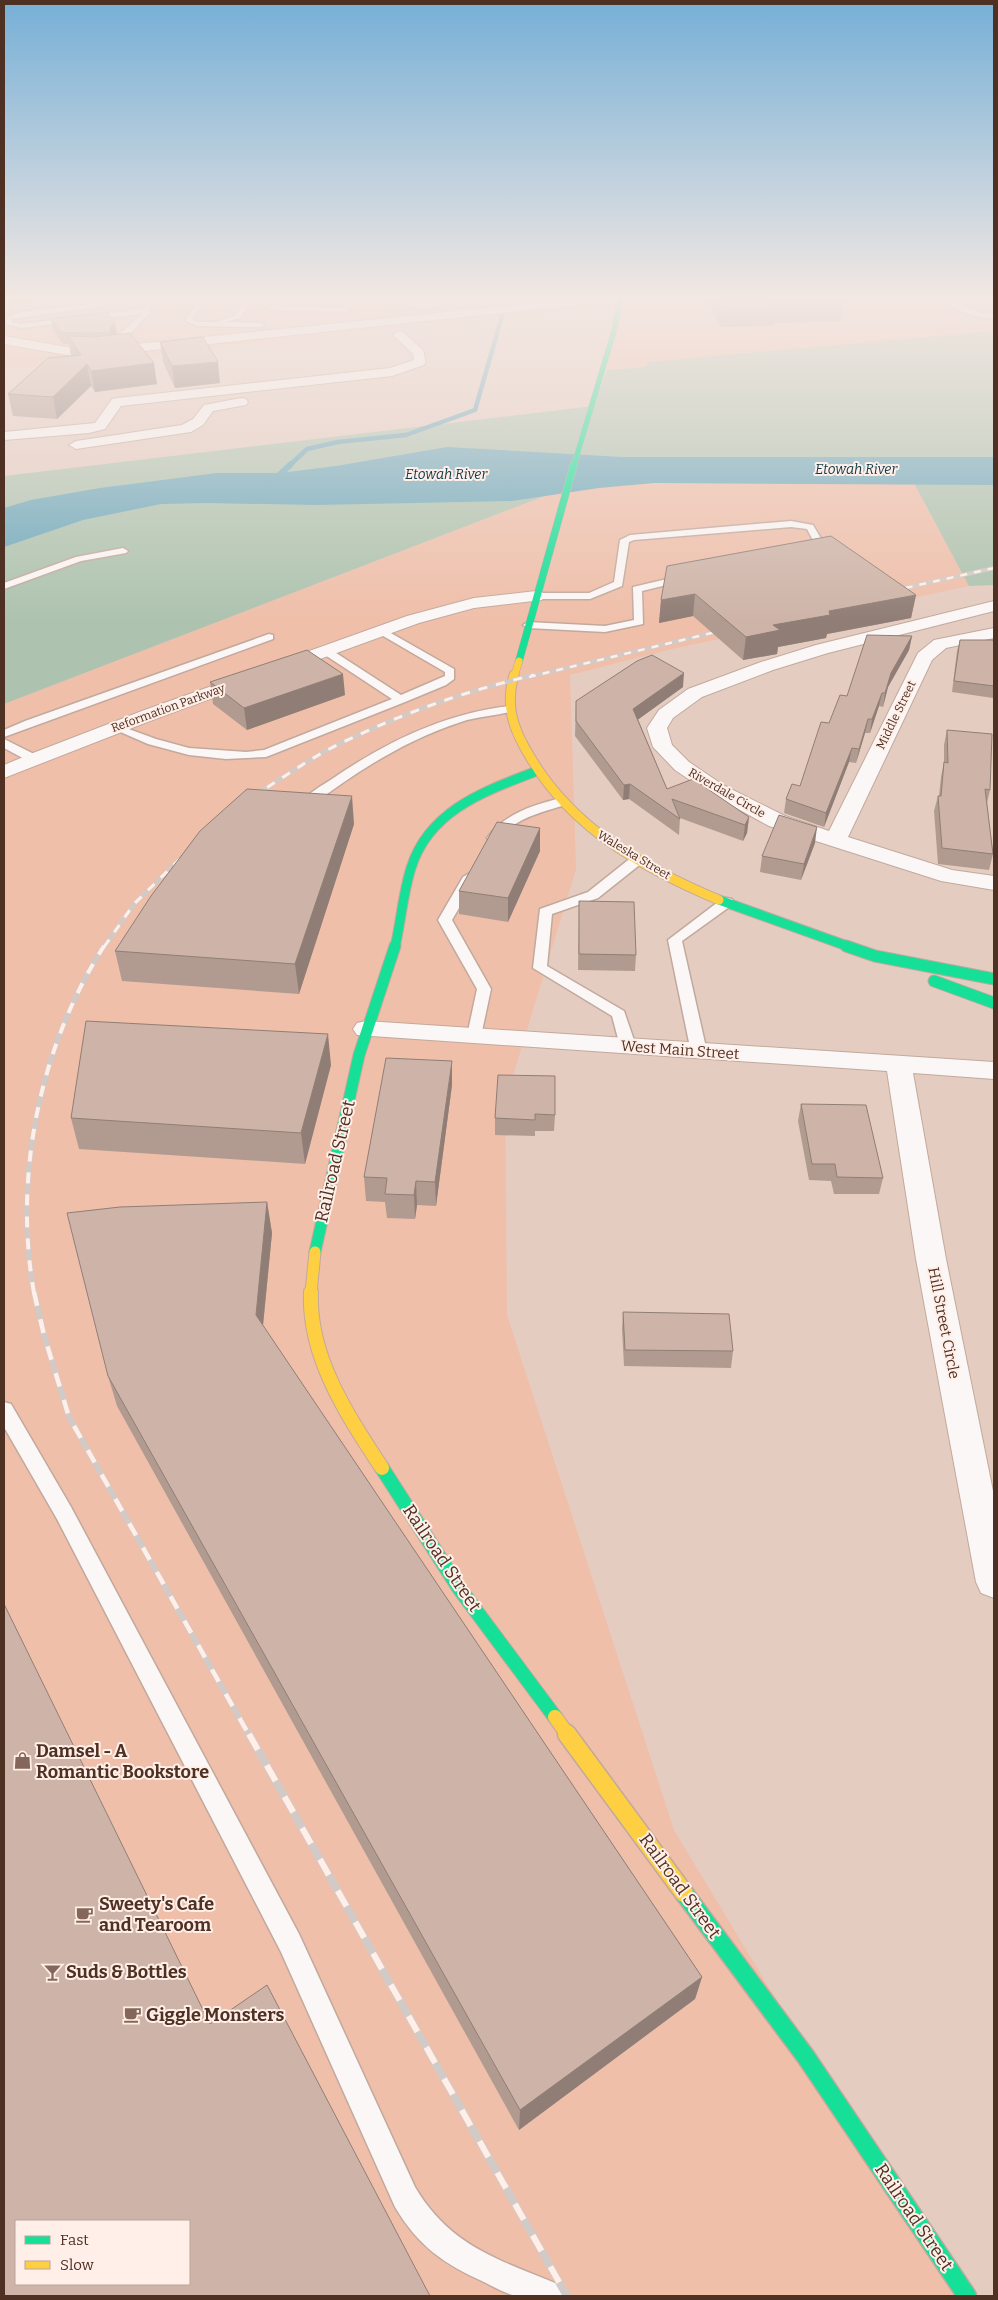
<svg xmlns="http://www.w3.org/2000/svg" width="998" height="2300" viewBox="0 0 998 2300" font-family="Bitter,serif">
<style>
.built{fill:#efbfaa;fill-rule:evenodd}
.green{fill:#adc3af}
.water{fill:#6ba8bb}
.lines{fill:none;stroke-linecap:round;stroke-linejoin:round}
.stream-far1{stroke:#6ba8bb;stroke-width:4.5}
.stream{stroke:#6ba8bb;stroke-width:6}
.lane-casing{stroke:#c2a99d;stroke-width:3}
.street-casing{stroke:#c2a99d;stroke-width:2}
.fast-far5-casing{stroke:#c2a99d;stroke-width:6}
.fast-far4-casing{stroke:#c2a99d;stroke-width:8}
.fast-far3-casing{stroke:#c2a99d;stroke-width:11}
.fast-far2-casing{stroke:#c2a99d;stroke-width:13}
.fast-far1-casing{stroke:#c2a99d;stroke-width:16}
.fast-casing{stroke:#c2a99d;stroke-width:21}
.slow-far5-casing{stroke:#c2a99d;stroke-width:6}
.slow-far4-casing{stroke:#c2a99d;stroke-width:8}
.slow-far3-casing{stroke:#c2a99d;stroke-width:11}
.slow-far2-casing{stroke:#c2a99d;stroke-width:13}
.slow-far1-casing{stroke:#c2a99d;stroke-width:16}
.slow-casing{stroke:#c2a99d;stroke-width:21}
.lane{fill:#fbf7f6;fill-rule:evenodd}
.street{fill:#fbf7f6;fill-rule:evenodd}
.fast-far5{stroke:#16e098;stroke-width:5}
.fast-far4{stroke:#16e098;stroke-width:7}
.fast-far3{stroke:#16e098;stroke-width:9}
.fast-far2{stroke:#16e098;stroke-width:11}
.fast-far1{stroke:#16e098;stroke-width:14}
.fast{stroke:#16e098;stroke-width:18}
.slow-far5{stroke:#ffcf43;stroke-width:5}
.slow-far4{stroke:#ffcf43;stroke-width:7}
.slow-far3{stroke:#ffcf43;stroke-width:9}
.slow-far2{stroke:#ffcf43;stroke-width:11}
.slow-far1{stroke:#ffcf43;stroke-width:14}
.slow{stroke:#ffcf43;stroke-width:18}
.rail-far4-casing{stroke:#d2cac7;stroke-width:4}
.rail-far3-casing{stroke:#d2cac7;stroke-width:4.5}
.rail-far2-casing{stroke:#d2cac7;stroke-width:5.5}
.rail-far1-casing{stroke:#d2cac7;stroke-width:6}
.rail-casing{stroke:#d2cac7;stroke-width:8}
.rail-far4{stroke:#ffefe8;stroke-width:2.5;stroke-dasharray:7;stroke-linecap:butt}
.rail-far3{stroke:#ffefe8;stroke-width:3;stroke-dasharray:9;stroke-linecap:butt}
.rail-far2{stroke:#ffefe8;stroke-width:4;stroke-dasharray:11;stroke-linecap:butt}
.rail-far1{stroke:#ffefe8;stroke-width:4.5;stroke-dasharray:14;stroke-linecap:butt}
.rail{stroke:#ffefe8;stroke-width:6;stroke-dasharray:18;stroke-linecap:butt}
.wall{fill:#b19b90}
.shaded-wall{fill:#907e76}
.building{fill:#ceb4a8;stroke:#907e76;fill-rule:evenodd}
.labels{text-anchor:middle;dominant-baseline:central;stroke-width:4;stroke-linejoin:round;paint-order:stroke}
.far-street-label{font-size:12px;fill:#4f3123;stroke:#ffefe8}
.far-water-label{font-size:14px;font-style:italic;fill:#0f3a48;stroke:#ffefe8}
.street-label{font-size:15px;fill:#4f3123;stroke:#ffefe8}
.near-street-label{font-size:18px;fill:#4f3123;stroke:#ffefe8}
.near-poi-label{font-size:18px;font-weight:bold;fill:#4f3123;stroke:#ffefe8;text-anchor:start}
</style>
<rect width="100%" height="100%" fill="#e5ccc1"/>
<path class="built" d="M 60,299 L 994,299 L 994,340 L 607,370 L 621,305 L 4,370 L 4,308 Z
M 908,472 L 969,586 L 672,649 L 570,675 L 576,869 L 505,1102 L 507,1315 L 674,1830 L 955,2296 L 4,2296 L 4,704 L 568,487 ZM 16,2221 L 189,2221 L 189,2284 L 16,2284 Z"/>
<path class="green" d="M 994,331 L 994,585 L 969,586 L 908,472 L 568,487 L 4,704 L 4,476 L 594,406 L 607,370 L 646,367 L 648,362 Z"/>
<path class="water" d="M 447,447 L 622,457 L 994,457 L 994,485 L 654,483 L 599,488 L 512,501 L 316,505 L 207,503 L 161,504 L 83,520 L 4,547 L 4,508 L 31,500 L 100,488 L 217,473 L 280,473 L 336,466 Z"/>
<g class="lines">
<path class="stream-far1" d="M 290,465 L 307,449 L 338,442 L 406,435 L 475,410 L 503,313"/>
<path class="stream" d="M 273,481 L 291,464"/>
<defs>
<path id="lane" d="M 131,299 L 143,300 L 12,319 L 12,322 L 21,324 L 144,309 L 143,305 L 147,305 L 151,311 L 136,328 L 121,341 L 124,350 L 120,352 L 116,350 L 113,340 L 142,314 L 21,328 L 6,324 L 7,317 L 22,312 Z
M 200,299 L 206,299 L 191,319 L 198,322 L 219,322 L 220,320 L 235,316 L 246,299 L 252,299 L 240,318 L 225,322 L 261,323 L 264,325 L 261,327 L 197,326 L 185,321 Z
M 350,299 L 356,299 L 349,310 L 344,312 L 271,310 L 268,308 L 271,306 L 343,308 Z
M 390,299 L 423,303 L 454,299 C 440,311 405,309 390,299 Z
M 555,299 L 552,301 L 491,303 L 488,301 L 491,299 Z
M 944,299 C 961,299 971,315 994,314 L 994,318 C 975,319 958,312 944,299 Z
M 987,299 L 994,299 L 994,304 Z
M 791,521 L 813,525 L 826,547 L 824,549 L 807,553 L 807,549 L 816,546 L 807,529 L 791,527 L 634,540 L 629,542 L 622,586 L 590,599 L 536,599 L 531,596 L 536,593 L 589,593 L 614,582 L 620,540 L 630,535 Z
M 123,548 L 128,551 L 126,553 L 81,561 L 4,589 L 4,583 L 76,557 Z
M 684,575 L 687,576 L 687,580 L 642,591 L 643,624 L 605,632 L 528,628 L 523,625 L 528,622 L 605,626 L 634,620 L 633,587 Z
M 382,628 L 454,669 L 454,679 L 446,685 L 405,702 L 266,757 L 226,759 L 189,755 L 148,744 L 109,727 L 115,724 L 156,739 L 189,748 L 246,752 L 264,750 L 392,699 L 322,653 L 322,649 L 330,649 L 401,695 L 445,676 L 445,672 L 378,633 L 378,629 Z
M 269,634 L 273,635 L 273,639 L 4,737 L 4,730 L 25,721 Z
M 510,706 L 514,707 L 514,711 C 496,716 478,716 461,722 C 405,740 356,772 309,807 L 305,808 L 299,804 C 307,794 321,786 332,779 C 386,742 445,713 510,706 Z
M 4,739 L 38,756 L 40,759 L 34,763 L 30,762 L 4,748 Z
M 561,798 L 567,802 L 565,805 C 549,810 532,814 517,823 C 509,827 502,840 493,842 L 487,838 C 504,814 533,805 561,798 Z
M 637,856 L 643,860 L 642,863 L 598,898 L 552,914 L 547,966 L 624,1011 L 636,1046 L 628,1051 L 620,1046 L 612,1016 L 533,968 L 540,909 L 588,892 L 632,857 Z
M 470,873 L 477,877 L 452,920 L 491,989 L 481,1036 L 474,1041 L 467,1036 L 477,989 L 438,920 L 463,877 Z
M 727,898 L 732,899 L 734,902 L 732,905 L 682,941 L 707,1052 L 699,1057 L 691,1052 L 668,940 L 722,899 Z
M 4,1402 L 11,1404 L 71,1507 L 299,1934 L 415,2187 C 451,2248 501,2260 562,2286 L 566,2296 C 551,2296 531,2299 516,2296 C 506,2294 494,2287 484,2282 C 444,2264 418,2246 395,2207 L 281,1952 L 57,1519 L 4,1427 Z"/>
<path id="street" d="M 573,299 L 626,300 L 620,303 L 577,305 L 97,356 L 67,355 L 4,344 L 4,336 L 67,347 L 97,348 Z
M 399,331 L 403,332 L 423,350 L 426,362 L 424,365 L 392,376 L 121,406 L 105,429 L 89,433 L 4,440 L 4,432 L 95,423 L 112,399 L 117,398 L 390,368 L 414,360 L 413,354 L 393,335 Z
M 241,398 L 246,399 L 248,402 L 246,405 L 213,411 L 203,425 L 191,432 L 76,449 L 69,445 L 76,441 L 182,425 L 193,419 L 204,405 Z
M 536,591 L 542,592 L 544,596 L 542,600 L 474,608 L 419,623 L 155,719 L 4,778 L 4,765 L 33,753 L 142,711 L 407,616 L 474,598 Z
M 994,601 L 994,611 L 828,653 L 773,670 L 702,697 L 673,718 L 667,728 L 672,745 L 689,762 L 723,785 L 785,816 L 829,831 L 918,653 L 934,640 L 994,628 L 994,638 L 946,648 L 932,660 L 848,837 L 952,870 L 994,876 L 994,890 L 941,881 L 769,826 L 709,793 L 675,770 L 653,747 L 647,728 L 659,710 L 688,689 L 761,662 L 816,645 Z
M 366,1021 L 994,1062 L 994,1079 L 913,1073 L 946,1259 L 994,1496 L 994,1598 L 981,1593 L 976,1582 L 916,1259 L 887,1071 L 357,1035 L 353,1029 L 357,1023 Z"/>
<path id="fast-far5" d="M 574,465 L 614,331 L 620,299"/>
<path id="fast-far4" d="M 519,661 L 574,464"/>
<path id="fast-far3" d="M 719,900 L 850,947
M 395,947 C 401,921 403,893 411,868 C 429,810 485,791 537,771"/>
<path id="fast-far2" d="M 846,946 L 875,956 L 994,979
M 934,981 L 994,1003
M 315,1252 L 359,1055 L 395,946"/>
<path id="fast-far1" d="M 382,1468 L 459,1588 L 555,1717"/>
<path id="fast" d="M 684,1893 L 806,2057 L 967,2296"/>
<path id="slow-far5" d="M 4,305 L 38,299"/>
<path id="slow-far4" d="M 514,677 L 519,661"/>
<path id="slow-far3" d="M 514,675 C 505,705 513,729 529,755 C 571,828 643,868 719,900"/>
<path id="slow-far2" d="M 311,1293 L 315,1252"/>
<path id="slow-far1" d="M 311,1292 C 308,1357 348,1416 382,1468
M 555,1717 L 568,1735"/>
<path id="slow" d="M 567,1734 L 684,1893"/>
</defs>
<use href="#lane" class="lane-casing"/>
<use href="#street" class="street-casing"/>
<use href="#fast-far5" class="fast-far5-casing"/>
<use href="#fast-far4" class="fast-far4-casing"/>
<use href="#fast-far3" class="fast-far3-casing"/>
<use href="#fast-far2" class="fast-far2-casing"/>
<use href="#fast-far1" class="fast-far1-casing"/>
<use href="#fast" class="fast-casing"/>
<use href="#slow-far5" class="slow-far5-casing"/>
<use href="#slow-far4" class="slow-far4-casing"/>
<use href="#slow-far3" class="slow-far3-casing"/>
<use href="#slow-far2" class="slow-far2-casing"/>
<use href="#slow-far1" class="slow-far1-casing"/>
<use href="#slow" class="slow-casing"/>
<use href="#lane" class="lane"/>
<use href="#street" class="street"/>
<use href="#fast-far5" class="fast-far5"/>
<use href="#fast-far4" class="fast-far4"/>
<use href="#fast-far3" class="fast-far3"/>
<use href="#fast-far2" class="fast-far2"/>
<use href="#fast-far1" class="fast-far1"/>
<use href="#fast" class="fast"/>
<use href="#slow-far5" class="slow-far5"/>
<use href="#slow-far4" class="slow-far4"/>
<use href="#slow-far3" class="slow-far3"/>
<use href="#slow-far2" class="slow-far2"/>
<use href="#slow-far1" class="slow-far1"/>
<use href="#slow" class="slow"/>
<defs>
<path id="rail-far4" d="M 892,591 L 994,568
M 529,677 L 724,630"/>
<path id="rail-far3" d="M 252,797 C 280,780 307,760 337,745 C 403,713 462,692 534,675
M 104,947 L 134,904 L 187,852"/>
<path id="rail-far2" d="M 34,1293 C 13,1175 40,1046 104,946"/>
<path id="rail-far1" d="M 34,1292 L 44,1335 L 69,1417 L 249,1735"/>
<path id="rail" d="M 249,1734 L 567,2296"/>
</defs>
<use href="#rail-far4" class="rail-far4-casing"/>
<use href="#rail-far3" class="rail-far3-casing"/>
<use href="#rail-far2" class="rail-far2-casing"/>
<use href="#rail-far1" class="rail-far1-casing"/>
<use href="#rail" class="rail-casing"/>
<use href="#rail-far4" class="rail-far4"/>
<use href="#rail-far3" class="rail-far3"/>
<use href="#rail-far2" class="rail-far2"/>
<use href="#rail-far1" class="rail-far1"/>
<use href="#rail" class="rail"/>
</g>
<path class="wall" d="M 706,299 L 840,299 L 843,302 L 840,321 L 775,323 L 774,326 L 721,327 Z
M 51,319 L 117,334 L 116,335 L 157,384 L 95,392 L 91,386 L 57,419 L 13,416 L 8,394 L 71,356 L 69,344 L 63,344 L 53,330 Z
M 160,342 L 220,383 L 175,388 L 163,362 Z
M 667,566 L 916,595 L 911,618 L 827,634 L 826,638 L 778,647 L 777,654 L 743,660 L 693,616 L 659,623 L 661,600 Z
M 912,636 L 909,650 L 888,687 L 883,707 L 879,706 L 870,733 L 865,733 L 856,763 L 849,762 L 824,827 L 784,813 L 786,799 L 800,786 L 829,723 L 847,696 Z
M 960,640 L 994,643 L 994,694 L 993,698 L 952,692 L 957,651 Z
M 210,682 L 345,695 L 247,730 L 213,704 Z
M 683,687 L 638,719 L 667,789 L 749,817 L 747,833 L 743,841 L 680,818 L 679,835 L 629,799 L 623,800 L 575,736 L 576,701 Z
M 947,730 L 990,790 L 987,803 L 993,854 L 989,870 L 938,864 L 934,811 L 938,796 L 939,796 L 941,777 L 944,762 L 944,745 Z
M 354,824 L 299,994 L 122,981 L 115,951 Z
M 540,828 L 540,851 L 508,922 L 459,914 L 459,891 Z
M 815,843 L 801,880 L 760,872 L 762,856 Z
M 579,901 L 636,955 L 635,971 L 578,970 Z
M 331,1065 L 305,1164 L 79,1149 L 71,1118 Z
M 498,1075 L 555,1115 L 554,1131 L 535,1131 L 535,1136 L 495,1135 L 495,1118 Z
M 452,1085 L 436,1206 L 417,1205 L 415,1219 L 387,1218 L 385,1202 L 366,1201 L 364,1177 Z
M 801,1104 L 883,1178 L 879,1194 L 834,1194 L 831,1181 L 809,1180 L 798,1121 Z
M 267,1202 L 272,1233 L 263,1326 L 702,1977 L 695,1999 L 519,2130 L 117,1406 L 108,1376 Z
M 623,1312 L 733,1351 L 731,1368 L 624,1366 L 622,1329 Z"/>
<path class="shaded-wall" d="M 115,323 L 117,334 L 112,339 L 112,345 L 110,328 Z
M 218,362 L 220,383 L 175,388 L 172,366 Z
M 154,363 L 157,384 L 95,392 L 91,371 Z
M 87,364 L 91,386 L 57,419 L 53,397 Z
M 695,594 L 693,616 L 659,623 L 661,600 Z
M 916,595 L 911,618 L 827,634 L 826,638 L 778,647 L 777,654 L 743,660 L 746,637 L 773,625 L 829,611 Z
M 912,636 L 909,650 L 888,687 L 883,707 L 885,693 L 891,673 Z
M 684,673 L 683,687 L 632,724 L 633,709 Z
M 343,674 L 345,695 L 247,730 L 244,708 Z
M 882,693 L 879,706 L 870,733 L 872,719 Z
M 868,719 L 865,733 L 856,763 L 859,749 Z
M 852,748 L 849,762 L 824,827 L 826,813 Z
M 630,784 L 629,799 L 623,800 L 624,785 Z
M 352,796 L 354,824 L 299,994 L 295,964 Z
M 749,817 L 747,833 L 743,841 L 745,825 Z
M 817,827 L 815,843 L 801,880 L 804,864 Z
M 540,828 L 540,851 L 508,922 L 508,898 Z
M 328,1034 L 331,1065 L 305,1164 L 301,1133 Z
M 452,1061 L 452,1085 L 436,1206 L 435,1182 Z
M 416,1181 L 417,1205 L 415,1219 L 414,1195 Z
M 267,1202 L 272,1233 L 261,1345 L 256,1315 Z
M 702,1977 L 695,1999 L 519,2130 L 520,2110 Z"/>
<path class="building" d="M 718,299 L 840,299 L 843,302 L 774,303 L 776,307 L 723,308 Z
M 107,312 L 115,323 L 110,328 L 111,333 L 61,333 L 51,319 Z
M 130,333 L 154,363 L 91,371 L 87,364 L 53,397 L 8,394 L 48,358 L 81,355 L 68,336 L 94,337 Z
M 203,337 L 218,362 L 172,366 L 160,342 Z
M 831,536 L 916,595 L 829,611 L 830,615 L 773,625 L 780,630 L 746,637 L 695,594 L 661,600 L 667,566 Z
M 867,635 L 912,636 L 891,673 L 885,693 L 882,693 L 872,719 L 868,719 L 859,749 L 852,748 L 826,813 L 786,799 L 792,784 L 800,786 L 821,722 L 829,723 L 840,695 L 847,696 Z
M 960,640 L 993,640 L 994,643 L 994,686 L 954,681 Z
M 307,650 L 343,674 L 244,708 L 210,682 Z
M 652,655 L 684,673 L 633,709 L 667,789 L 693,779 L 749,817 L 745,825 L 672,799 L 680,819 L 630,784 L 624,785 L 576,721 L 576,701 L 637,661 Z
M 947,730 L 992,734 L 990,790 L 985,789 L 993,854 L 942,848 L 938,796 L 941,796 L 944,762 L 948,763 Z
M 247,789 L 352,796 L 295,964 L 115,951 L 151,896 L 200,831 Z
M 779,815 L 817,827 L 804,864 L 762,856 Z
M 497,822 L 540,828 L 508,898 L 459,891 Z
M 579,901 L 634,902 L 636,955 L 579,954 Z
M 86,1021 L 328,1034 L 301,1133 L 71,1118 Z
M 386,1058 L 452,1061 L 435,1182 L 416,1181 L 414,1195 L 385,1194 L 387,1178 L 364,1177 Z
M 498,1075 L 555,1076 L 555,1115 L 535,1114 L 535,1120 L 495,1118 Z
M 801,1104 L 866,1105 L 883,1178 L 837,1177 L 835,1164 L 812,1164 Z
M 267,1202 L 256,1315 L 702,1977 L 520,2110 L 108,1376 L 67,1213 L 120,1207 Z
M 623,1312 L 729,1314 L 733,1351 L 625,1350 Z
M 4,1604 L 210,2024 L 267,1985 L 430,2296 L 4,2296 ZM 16,2221 L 189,2221 L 189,2284 L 16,2284 Z"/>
<linearGradient id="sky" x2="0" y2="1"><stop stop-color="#76afd6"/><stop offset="0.48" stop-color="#f3e8e3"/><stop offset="1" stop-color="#f3e8e3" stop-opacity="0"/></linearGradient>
<rect width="998" height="621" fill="url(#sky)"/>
<defs>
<symbol id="shop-bare" viewBox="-9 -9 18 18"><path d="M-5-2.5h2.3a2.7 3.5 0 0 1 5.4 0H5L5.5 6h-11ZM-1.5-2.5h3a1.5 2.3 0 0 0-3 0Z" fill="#84675a" stroke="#ffefe8" stroke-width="2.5" paint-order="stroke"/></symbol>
<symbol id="cafe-bare" viewBox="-9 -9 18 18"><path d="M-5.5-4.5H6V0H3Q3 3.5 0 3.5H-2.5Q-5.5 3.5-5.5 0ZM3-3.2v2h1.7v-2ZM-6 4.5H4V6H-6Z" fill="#84675a" stroke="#ffefe8" stroke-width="2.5" paint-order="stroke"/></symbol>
<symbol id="bar-bare" viewBox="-9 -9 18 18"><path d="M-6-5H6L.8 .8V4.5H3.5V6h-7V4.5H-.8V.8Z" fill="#84675a" stroke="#ffefe8" stroke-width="2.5" paint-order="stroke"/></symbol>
</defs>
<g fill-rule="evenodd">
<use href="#shop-bare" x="10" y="1748" width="25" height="25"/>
<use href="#cafe-bare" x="72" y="1902" width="25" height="25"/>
<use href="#bar-bare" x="40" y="1960" width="25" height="25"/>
<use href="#cafe-bare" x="120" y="2002" width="25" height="25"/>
</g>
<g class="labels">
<g class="far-street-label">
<text transform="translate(168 708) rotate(-20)">Reformation Parkway</text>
<text transform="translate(896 715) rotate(-64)">Middle Street</text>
<text transform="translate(727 793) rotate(30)">Riverdale Circle</text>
<text transform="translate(634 855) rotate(31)">Waleska Street</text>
</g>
<g class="far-water-label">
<text x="856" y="469">Etowah River</text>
<text x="446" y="474">Etowah River</text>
</g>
<g class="street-label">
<text transform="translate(680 1050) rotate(4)">West Main Street</text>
<text transform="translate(944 1323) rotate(79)">Hill Street Circle</text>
</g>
<g class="near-street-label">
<text transform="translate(335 1161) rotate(-77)">Railroad Street</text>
<text transform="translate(442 1558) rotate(56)">Railroad Street</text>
<text transform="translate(680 1886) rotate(54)">Railroad Street</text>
<text transform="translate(914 2217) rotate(56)">Railroad Street</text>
</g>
<g class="near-poi-label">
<text x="36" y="1751">Damsel - A<tspan x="36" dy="21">Romantic Bookstore</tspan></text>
<text x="99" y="1904">Sweety's Cafe<tspan x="99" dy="21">and Tearoom</tspan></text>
<text x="66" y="1972">Suds &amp; Bottles</text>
<text x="146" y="2015">Giggle Monsters</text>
</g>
</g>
<rect width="998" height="2300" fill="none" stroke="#4f3123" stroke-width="10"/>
<rect x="15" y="2220" width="175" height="65" fill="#ffefe8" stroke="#b9a399"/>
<rect x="25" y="2236" width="25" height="8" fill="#16e098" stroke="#b9a399"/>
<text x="60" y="2245" font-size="15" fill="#4f3123">Fast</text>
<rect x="25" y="2261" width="25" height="8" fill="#ffcf43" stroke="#b9a399"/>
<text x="60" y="2270" font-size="15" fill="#4f3123">Slow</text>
</svg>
